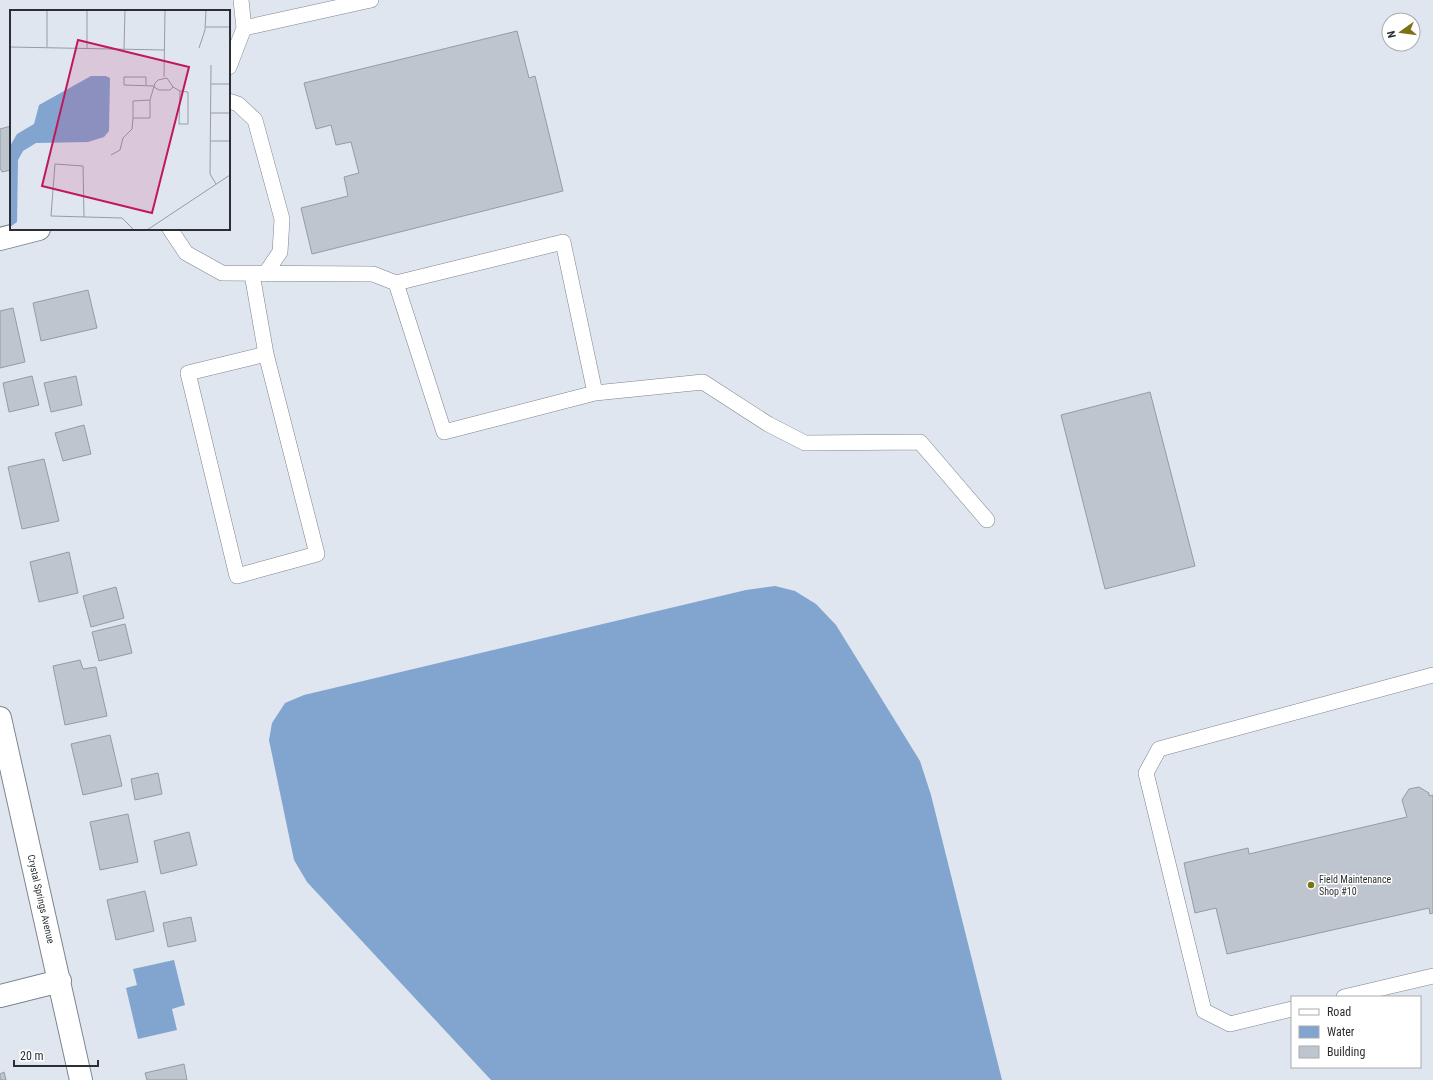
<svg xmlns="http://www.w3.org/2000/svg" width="1433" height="1080" viewBox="0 0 1433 1080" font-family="'Roboto Condensed',sans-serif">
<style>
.water{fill:#82a5cf}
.building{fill:#bec5ce;stroke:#949ba3}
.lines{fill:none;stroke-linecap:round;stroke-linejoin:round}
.lane-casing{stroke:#7d848c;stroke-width:16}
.street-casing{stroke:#7d848c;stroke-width:24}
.lane{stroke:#fff;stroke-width:15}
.street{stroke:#fff;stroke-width:22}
.poi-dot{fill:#7a7213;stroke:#fff;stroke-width:1.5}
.labels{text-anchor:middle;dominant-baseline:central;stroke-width:3;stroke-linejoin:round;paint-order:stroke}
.poi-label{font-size:10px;fill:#2b2e32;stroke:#fff;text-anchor:start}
.street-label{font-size:10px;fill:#2b2e32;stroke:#fff}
.inset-road{fill:none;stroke:#979ca4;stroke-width:1}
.view{fill:#c2185b;fill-opacity:0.15;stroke:#c2185b;stroke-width:2}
.inset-edge{fill:none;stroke:#2b2e32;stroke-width:2}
</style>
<rect width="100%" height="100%" fill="#dfe6f0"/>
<path class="water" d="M 775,586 L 795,591 L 816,604 L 836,625 L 920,761 L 931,795 L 1002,1080 L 491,1080 L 307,882 L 294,860 L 269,740 L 272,723 L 285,703 L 304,695 L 746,590 Z
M 174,960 L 185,1005 L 172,1009 L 177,1030 L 138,1039 L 126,988 L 137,985 L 133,969 Z"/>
<path class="building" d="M 517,31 L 529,78 L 535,76 L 563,191 L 312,254 L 301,208 L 348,196 L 344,177 L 359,173 L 351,142 L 336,145 L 331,125 L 316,129 L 304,83 Z
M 11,126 L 11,170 L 2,172 L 0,168 L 0,129 Z
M 88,290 L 97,328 L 41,341 L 33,303 Z
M 13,308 L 25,362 L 0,368 L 0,311 Z
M 32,376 L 39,405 L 9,412 L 3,383 Z
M 76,376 L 82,405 L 51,412 L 44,383 Z
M 1150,392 L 1195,566 L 1105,589 L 1061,415 Z
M 84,425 L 91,454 L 63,461 L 55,433 Z
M 44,459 L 59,521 L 22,529 L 8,467 Z
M 69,552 L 78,593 L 39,602 L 30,562 Z
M 116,587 L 124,618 L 91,627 L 83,596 Z
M 125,624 L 132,653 L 99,661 L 92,632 Z
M 80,660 L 83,669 L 96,667 L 107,716 L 65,725 L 53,666 Z
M 110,735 L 122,786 L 83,795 L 71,744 Z
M 158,773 L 162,794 L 135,800 L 131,779 Z
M 1419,787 L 1429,793 L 1429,796 L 1433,795 L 1433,913 L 1430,914 L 1429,908 L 1227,954 L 1216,908 L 1195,913 L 1184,863 L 1248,848 L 1249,854 L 1407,817 L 1402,800 L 1409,789 Z
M 128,814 L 138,862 L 100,870 L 90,822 Z
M 189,832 L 197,865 L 161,874 L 154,841 Z
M 145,891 L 154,931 L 116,940 L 107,900 Z
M 191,917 L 196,941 L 168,947 L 163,923 Z
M 184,1064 L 187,1080 L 147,1080 L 145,1073 Z
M 4,1072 L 6,1080 L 0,1080 L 0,1074 Z"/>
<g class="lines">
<defs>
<path id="lane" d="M 244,28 L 371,0
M 229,67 L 244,28 L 241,0
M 229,101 L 238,104 L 255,120 L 282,219 L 280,252 L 265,274
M 170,229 L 186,253 L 222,273 L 373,274 L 396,283 L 444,432 L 595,393 L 563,242 L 396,283
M 252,274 L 266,354 L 317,554 L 237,576 L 188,373 L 266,354
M 595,393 L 703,382 L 768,424 L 805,443 L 920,442 L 987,520
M 1344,997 L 1433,976
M 1292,1009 L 1230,1024 L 1204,1011 L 1146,773 L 1159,749 L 1433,675"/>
<path id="street" d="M 0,239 L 39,229
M 0,718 L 81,1080
M 0,996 L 60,981"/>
</defs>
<use href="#lane" class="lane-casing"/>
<use href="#street" class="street-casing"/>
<use href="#lane" class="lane"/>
<use href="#street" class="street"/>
</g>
<circle class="poi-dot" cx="1311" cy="885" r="4"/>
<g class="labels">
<g class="poi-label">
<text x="1319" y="879">Field Maintenance<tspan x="1319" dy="12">Shop #10</tspan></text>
</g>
<g class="street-label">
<text transform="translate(41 899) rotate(77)">Crystal Springs Avenue</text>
</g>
</g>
<g transform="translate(10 10)">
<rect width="220" height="220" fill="#dfe6f0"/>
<path d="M 81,66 L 96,66 L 100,68 L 99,121 L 94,127 L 78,132 L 26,133 L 13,141 L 8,150 L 7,212 L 0,217 L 0,136 L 7,124 L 24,114 L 29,95 Z" fill="#82a5cf"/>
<path class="inset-road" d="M 196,17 L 220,17M 0,37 L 154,40M 37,37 L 37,0M 77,38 L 77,0M 189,38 L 195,20 L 196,0M 114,39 L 115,0M 201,55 L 200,164 L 206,174M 154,67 L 155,0M 201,74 L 220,74M 136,75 L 136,67 L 114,67 L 114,75 L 144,76M 163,77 L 170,81 L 169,114 L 178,114 L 178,82 L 170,81M 140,90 L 140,108 L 123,108 L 123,91 L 140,90 L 145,73 L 148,70 L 157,68 L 163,77 L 160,80 L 149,80 L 144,77M 201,103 L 220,103M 201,131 L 220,131M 101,145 L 110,140 L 113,128 L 122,119 L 123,108M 74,207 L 73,156 L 45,154 L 41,206 L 112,208 L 124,220M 137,220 L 220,165"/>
<path class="view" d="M 68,30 L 179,57 L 142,203 L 32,176 Z"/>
<rect width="220" height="220" class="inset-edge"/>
</g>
<rect x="1291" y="996" width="130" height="72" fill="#ffffff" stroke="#aaabad"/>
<rect x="1299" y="1009" width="20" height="6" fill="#ffffff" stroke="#aaabad"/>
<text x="1327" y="1016" font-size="12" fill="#2b2e32">Road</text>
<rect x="1299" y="1026" width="20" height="12" fill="#82a5cf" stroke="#aaabad"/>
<text x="1327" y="1036" font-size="12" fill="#2b2e32">Water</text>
<rect x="1299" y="1046" width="20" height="12" fill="#bec5ce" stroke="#aaabad"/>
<text x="1327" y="1056" font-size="12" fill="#2b2e32">Building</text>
<g transform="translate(1401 32) rotate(256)"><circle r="19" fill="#ffffff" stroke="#aaabad"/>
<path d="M0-3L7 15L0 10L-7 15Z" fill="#7a7213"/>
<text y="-6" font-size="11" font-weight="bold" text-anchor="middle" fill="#2b2e32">N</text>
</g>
<path d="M14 1060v6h84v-6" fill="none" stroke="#2b2e32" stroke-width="2"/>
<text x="20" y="1060" font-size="12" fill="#2b2e32" stroke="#ffffff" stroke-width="3" paint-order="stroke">20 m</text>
</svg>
